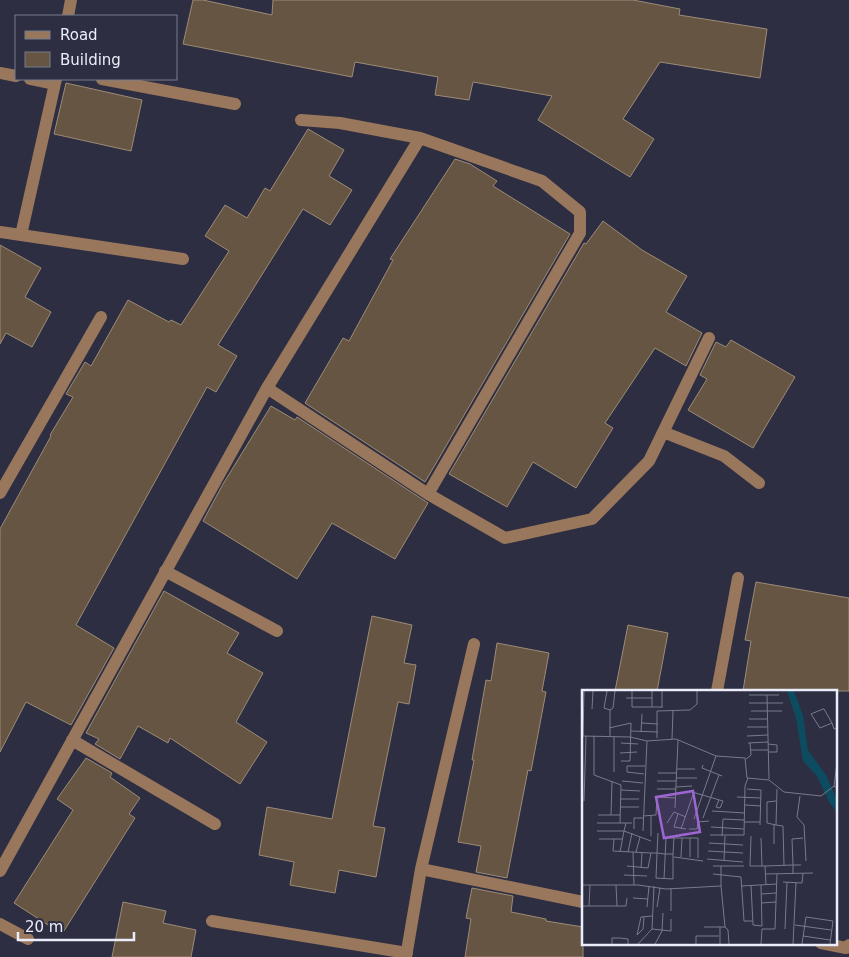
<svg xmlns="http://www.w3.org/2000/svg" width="849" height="957" viewBox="0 0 849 957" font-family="'DejaVu Sans',sans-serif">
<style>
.building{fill:#655542;stroke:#9d8b77}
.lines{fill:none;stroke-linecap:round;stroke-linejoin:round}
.minor{stroke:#99775c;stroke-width:12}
.inset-road{fill:none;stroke:#797a8c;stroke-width:1}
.view{fill:#9d66d1;fill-opacity:0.15;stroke:#9d66d1;stroke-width:2.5}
.inset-edge{fill:none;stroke:#ebedfa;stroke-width:2.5}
</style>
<rect width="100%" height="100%" fill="#2d2e42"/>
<path class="building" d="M 193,0 L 203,0 L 272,15 L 273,0 L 633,0 L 680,9 L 679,15 L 767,29 L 760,78 L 660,62 L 623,119 L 654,139 L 630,177 L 538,120 L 552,96 L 473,82 L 469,100 L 435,95 L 438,77 L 355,62 L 352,77 L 183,44 Z
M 66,83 L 142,100 L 131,151 L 54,134 Z
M 308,129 L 344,150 L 329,176 L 352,190 L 330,225 L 303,209 L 218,345 L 237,356 L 216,392 L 207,387 L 76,625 L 114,648 L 71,725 L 26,702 L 0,752 L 0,529 L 51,436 L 50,435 L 73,397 L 66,394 L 85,362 L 91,366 L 128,300 L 169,322 L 171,320 L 181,325 L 229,251 L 205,236 L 225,205 L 247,218 L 265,188 L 270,191 Z
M 455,159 L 470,164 L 497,181 L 493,186 L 570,234 L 425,482 L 305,403 L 343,338 L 349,341 L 393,260 L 390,259 Z
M 603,221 L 642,250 L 687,276 L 666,312 L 702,333 L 686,366 L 655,348 L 605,423 L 613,428 L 576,488 L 533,462 L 507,507 L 449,474 L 584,243 L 586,244 Z
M 0,245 L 41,268 L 25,297 L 51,312 L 32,347 L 6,333 L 0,344 Z
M 731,340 L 795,377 L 753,448 L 688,410 L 707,379 L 700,375 L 716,342 L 726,347 Z
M 271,406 L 295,420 L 297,417 L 428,503 L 395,559 L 332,523 L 297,579 L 203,521 L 223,484 Z
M 756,582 L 849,598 L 849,691 L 743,691 L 751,641 L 745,640 Z
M 164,591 L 239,633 L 227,653 L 263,673 L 236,722 L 267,742 L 240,784 L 170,738 L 168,743 L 138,726 L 120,759 L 95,744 L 99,739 L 86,733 Z
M 372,616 L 412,625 L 404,663 L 416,665 L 409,704 L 398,702 L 373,826 L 385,828 L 376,877 L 339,870 L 335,893 L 290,885 L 294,862 L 259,855 L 267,807 L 332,819 Z
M 628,625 L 668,633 L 657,691 L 615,691 Z
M 497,643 L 549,653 L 542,691 L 546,692 L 531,771 L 528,770 L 507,878 L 476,872 L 481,846 L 458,842 L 474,760 L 472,760 L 486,680 L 491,681 Z
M 86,758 L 112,773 L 110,777 L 140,798 L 129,814 L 135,818 L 62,934 L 14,903 L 73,810 L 57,799 Z
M 472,888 L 513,896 L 511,912 L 546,919 L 546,921 L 583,927 L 583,957 L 465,957 L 471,919 L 466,918 Z
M 123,902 L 166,911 L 163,923 L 196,930 L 191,957 L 112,957 Z"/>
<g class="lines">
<path class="minor" d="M 68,16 L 71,0
M 0,73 L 16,76
M 30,79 L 54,84
M 102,79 L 235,104
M 301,120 L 340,123 L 420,138 L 542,181 L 580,212 L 580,233 L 428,494
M 0,232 L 21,235 L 56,79
M 21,235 L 183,259
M 267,388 L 428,494 L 505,538 L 592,519 L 649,461 L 709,338
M 663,432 L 724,456 L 759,483
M 0,493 L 101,317
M 165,571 L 277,631
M 717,691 L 738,578
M 72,740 L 215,824
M 421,869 L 583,902
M 0,871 L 267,388 L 420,138
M 212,921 L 407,953
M 0,924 L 28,939
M 821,943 L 846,948 L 849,945
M 406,957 L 421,869 L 474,644"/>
</g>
<g transform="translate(582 690)">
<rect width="255" height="255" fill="#2d2e42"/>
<path d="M 205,1 L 212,1 L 221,25 L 226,60 L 244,85 L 255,110 L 255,122 L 247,112 L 235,86 L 221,71 L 214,28 Z" fill="#0d4b60"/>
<path class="inset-road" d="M 25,1 L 22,18 L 28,20 L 28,47M 50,1 L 50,17 L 80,17M 70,1 L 70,17M 167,5 L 197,5M 185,5 L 187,89M 44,8 L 70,8M 167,13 L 201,13M 80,18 L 80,1M 10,19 L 11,1M 28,20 L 31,18 L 33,1M 169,21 L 200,21M 167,29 L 185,29M 60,33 L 76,34M 250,33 L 238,38 L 229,24 L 241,19 L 242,19 L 250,33 L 252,39 L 255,38M 165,37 L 185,37M 27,38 L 49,33 L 48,71 L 39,71M 49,41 L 76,42M 59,42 L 60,24M 0,46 L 48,47 L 65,51 L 94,49 L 134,66 L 163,68 L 165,88 L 187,90 L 202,102 L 239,106 L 252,96 L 255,98M 1,46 L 2,1M 12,46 L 12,85 L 39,95 L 38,133M 165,46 L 186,45M 75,48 L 75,21 L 108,20 L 115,14 L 115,1M 90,49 L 91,21M 39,53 L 56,54M 166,53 L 186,52M 186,54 L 195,55 L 195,62 L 186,62M 169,60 L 186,60M 38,63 L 55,62M 164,69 L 169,65 L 168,53M 121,75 L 120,78 L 140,86M 95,79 L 113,79M 32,82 L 32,47M 76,83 L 95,83M 62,84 L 45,82 L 45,76 L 63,76M 94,88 L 115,88M 40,91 L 61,93M 75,91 L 94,91M 252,96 L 255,73M 94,97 L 110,96M 75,99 L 94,99M 165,99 L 179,100 L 178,135M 195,99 L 194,135 L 201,136 L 202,176M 39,100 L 58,101M 110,102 L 141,111 L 138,118 L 134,117 L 137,110M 218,106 L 215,127 L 222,135 L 224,171M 155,107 L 179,108M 38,109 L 57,109M 2,111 L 4,46M 194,111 L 185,112 L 185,133 L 194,135M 163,115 L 179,116M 38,117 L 57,117M 93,118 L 96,50M 130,121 L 163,123M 96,124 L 92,137 L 104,139M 16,125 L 38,125M 29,125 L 30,92M 61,126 L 74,125 L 75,107 L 94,108M 121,128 L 137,85M 112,129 L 134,66M 162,132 L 178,132M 15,133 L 50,133M 85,133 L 92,122 L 104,127M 192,135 L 192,154M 129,137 L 162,139M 52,139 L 52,128 L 61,128M 99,139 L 112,102M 107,139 L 115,139 L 116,132 L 127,131M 15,141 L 42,141 L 44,133M 61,141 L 65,51M 128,145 L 162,145 L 163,96 L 166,88M 69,146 L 69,126M 140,146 L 141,129 L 162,130M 169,146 L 168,176 L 183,176M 179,148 L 180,176M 17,149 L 40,149M 32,149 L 31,161 L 69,163 L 75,163 L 83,164 L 91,164 L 91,189 L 74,188 L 75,163 L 76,143M 127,153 L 161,155M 126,161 L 161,163M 38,162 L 42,141 L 69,151M 46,162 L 50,143M 51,162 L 52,195M 54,162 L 58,147M 91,164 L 92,147M 92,167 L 121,171M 99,167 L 100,148M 108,167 L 108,148M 125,169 L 161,172M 142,171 L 143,146M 219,175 L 211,175 L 210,149 L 221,148M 45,176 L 66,178 L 69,163M 131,176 L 139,176 L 139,196M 139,176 L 162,176M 59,178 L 60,163M 131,184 L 159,187 L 162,231 L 170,231M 184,184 L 231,183M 42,185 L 65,186M 82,189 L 84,148 L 116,148 L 116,168M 201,192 L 220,193 L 221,183M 0,195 L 56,195 L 84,199 L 139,196 L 143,237 L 122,237M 34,195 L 35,216M 169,195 L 171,235 L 180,236M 179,195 L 180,236M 184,195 L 183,176 L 211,175 L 211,183M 159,196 L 195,194M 89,198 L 89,221M 179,204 L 194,203M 51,208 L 66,209M 179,213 L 194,212M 0,216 L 44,216 L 45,208M 7,216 L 8,195M 65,217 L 67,196M 75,217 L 78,198M 213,235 L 249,240M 138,237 L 138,254M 143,237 L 146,240 L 147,254M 70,239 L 89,241 L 89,229M 203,239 L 205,192M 55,245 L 59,227 L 70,226M 55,245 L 61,239 L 62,227M 221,246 L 248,250M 30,254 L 30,248 L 38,248 L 46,249 L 46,254M 56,254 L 70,239 L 72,196M 73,254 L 80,241 L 81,223M 114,254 L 114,246 L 137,246M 179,254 L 180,239 L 193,239 L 195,184M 211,254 L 214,193M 220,254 L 224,227 L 251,231 L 248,254"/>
<path class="view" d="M 111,101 L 118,142 L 82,148 L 74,107 Z"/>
<rect width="255" height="255" class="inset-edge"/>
</g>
<rect x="15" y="15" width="162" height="65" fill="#2d2e42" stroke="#797a8c"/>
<rect x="25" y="31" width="25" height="8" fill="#99775c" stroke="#797a8c"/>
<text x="60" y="40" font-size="15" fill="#ebedfa">Road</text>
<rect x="25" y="52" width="25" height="15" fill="#655542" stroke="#797a8c"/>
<text x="60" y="65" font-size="15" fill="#ebedfa">Building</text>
<path d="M18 932v8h116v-8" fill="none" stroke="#ebedfa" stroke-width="2.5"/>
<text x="25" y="932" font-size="15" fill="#ebedfa" stroke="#2d2e42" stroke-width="4" paint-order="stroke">20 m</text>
</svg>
